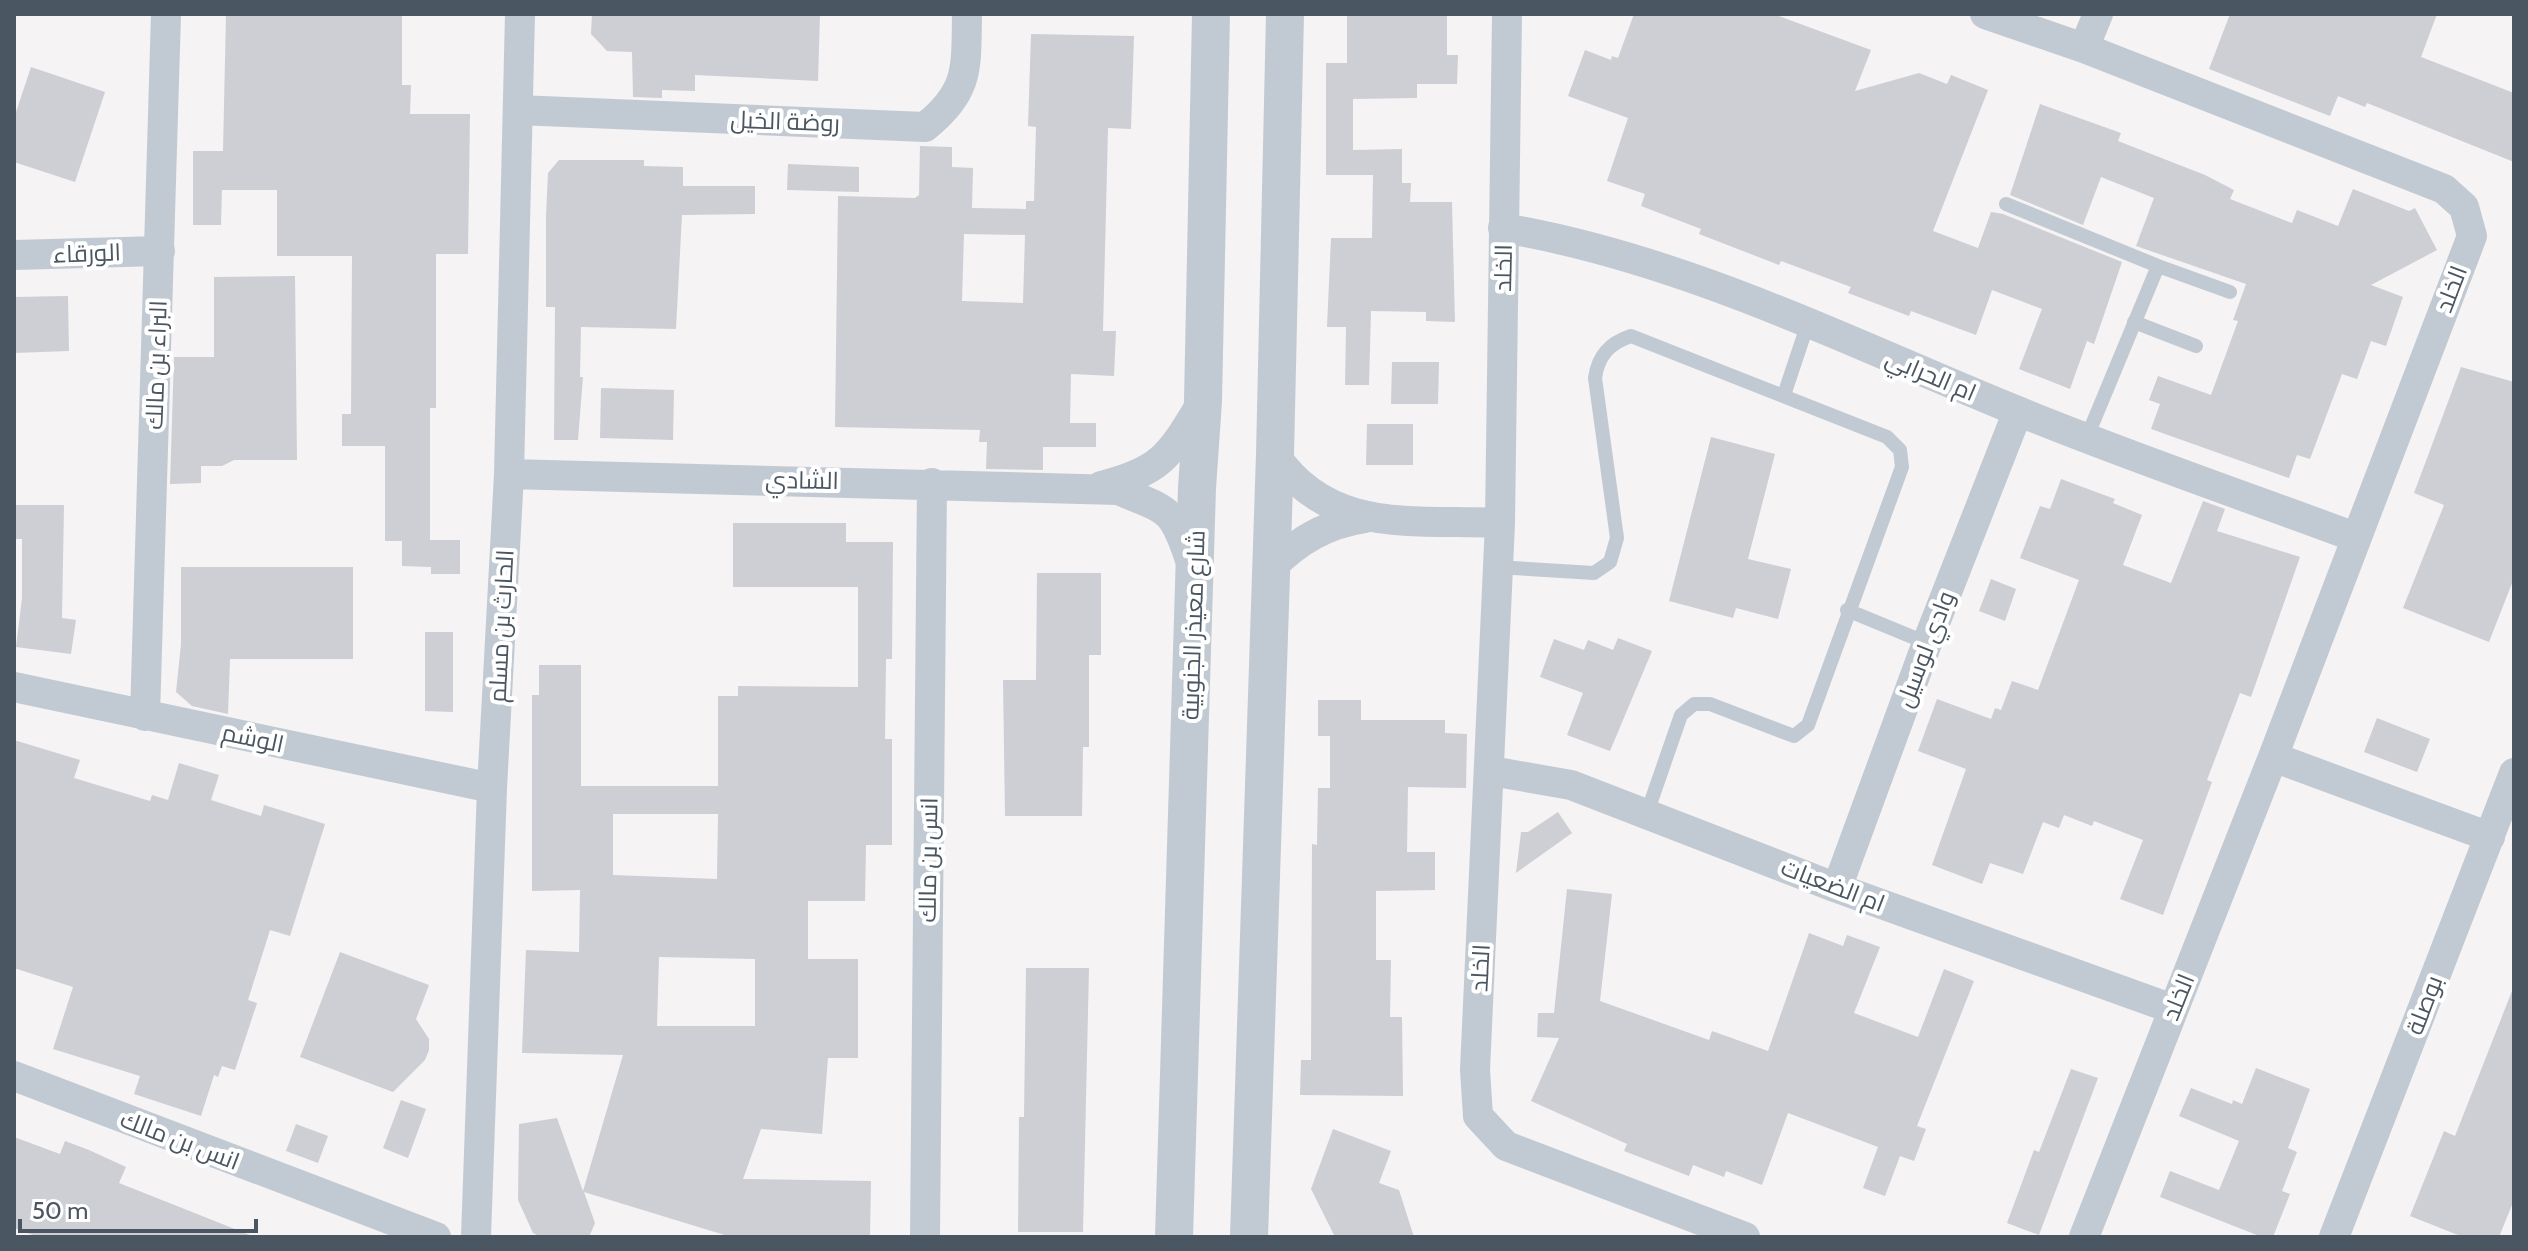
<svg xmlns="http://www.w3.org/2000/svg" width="2528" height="1251" viewBox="0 0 2528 1251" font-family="Cabin,Cairo,sans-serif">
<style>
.building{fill:#cdcfd5;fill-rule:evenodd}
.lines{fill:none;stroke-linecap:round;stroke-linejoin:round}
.service{stroke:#c1cad2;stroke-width:14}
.minor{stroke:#c1cad2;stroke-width:30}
.tertiary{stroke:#c1cad2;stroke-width:38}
.labels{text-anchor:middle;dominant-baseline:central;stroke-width:8;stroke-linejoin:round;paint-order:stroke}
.street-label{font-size:24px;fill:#4a5661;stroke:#fff}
</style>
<rect width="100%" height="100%" fill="#f5f3f3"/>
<path class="building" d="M 226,14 L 402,14 L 402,85 L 411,85 L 410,114 L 470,114 L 468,254 L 436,254 L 436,408 L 430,408 L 430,540 L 460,540 L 460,574 L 431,574 L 431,567 L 402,566 L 402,541 L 385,541 L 385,446 L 342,446 L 342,414 L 351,414 L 352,256 L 277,256 L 277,190 L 222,190 L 221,225 L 193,225 L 193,151 L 223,151 Z
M 592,14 L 820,14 L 818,81 L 695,75 L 695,91 L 662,90 L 662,98 L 633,97 L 632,52 L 607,51 L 591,34 Z
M 1347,14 L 1447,14 L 1447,55 L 1458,55 L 1457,84 L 1417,84 L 1417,98 L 1353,99 L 1353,150 L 1402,149 L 1402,183 L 1411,183 L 1410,202 L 1452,202 L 1455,322 L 1426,321 L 1426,312 L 1371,311 L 1369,385 L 1345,385 L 1346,327 L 1327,327 L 1331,238 L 1372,238 L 1373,175 L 1326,175 L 1326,63 L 1347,63 Z
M 1634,14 L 1773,14 L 1871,50 L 1855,91 L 1919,73 L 1947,84 L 1951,75 L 1988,90 L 1933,231 L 1978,248 L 1991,212 L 2003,214 L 2122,262 L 2094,344 L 2087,341 L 2070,389 L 2019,369 L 2042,309 L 1992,290 L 1976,335 L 1911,311 L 1909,316 L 1848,293 L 1851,287 L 1781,261 L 1779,265 L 1699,234 L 1701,229 L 1641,206 L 1645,194 L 1607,181 L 1628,118 L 1568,96 L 1585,50 L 1611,60 L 1612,56 L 1618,58 Z
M 2230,14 L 2437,14 L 2421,57 L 2514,93 L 2514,162 L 2367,103 L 2365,107 L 2338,96 L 2330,116 L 2209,69 Z
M 1031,34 L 1134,36 L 1131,129 L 1108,128 L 1103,331 L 1116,331 L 1114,376 L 1071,374 L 1070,423 L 1096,423 L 1096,447 L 1043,447 L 1043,470 L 986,469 L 987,442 L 979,442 L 980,430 L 835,427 L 838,196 L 915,198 L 919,195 L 920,146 L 952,147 L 952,167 L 973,168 L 972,208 L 1026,209 L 1026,201 L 1034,201 L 1036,127 L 1028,126 ZM 964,234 L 1025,235 L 1023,303 L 962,301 Z
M 31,67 L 105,92 L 75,182 L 14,162 L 14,118 Z
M 2040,104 L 2121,133 L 2118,141 L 2205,175 L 2234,190 L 2230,199 L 2292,223 L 2297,210 L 2338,226 L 2353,189 L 2409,211 L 2415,208 L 2437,250 L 2371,285 L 2403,297 L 2386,346 L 2371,341 L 2357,379 L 2342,374 L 2310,459 L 2297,455 L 2289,478 L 2151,429 L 2160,404 L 2149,400 L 2158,376 L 2211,395 L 2238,321 L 2233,320 L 2246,284 L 2136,246 L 2154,198 L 2101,177 L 2083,225 L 2010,195 Z
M 559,160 L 644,160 L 644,166 L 683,167 L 683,186 L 755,186 L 755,214 L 682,215 L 676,329 L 581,327 L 580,377 L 583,377 L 578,440 L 554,440 L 555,307 L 546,307 L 546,216 L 548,173 Z
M 788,164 L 859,167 L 859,192 L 787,190 Z
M 295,276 L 297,460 L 234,460 L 222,466 L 201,466 L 201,483 L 170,484 L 174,357 L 214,357 L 214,277 Z
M 68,296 L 69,351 L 14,353 L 14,297 Z
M 1392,362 L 1439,362 L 1438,404 L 1391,404 Z
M 2461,367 L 2514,382 L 2514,578 L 2489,642 L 2403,608 L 2444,505 L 2414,493 Z
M 601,388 L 674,390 L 673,440 L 600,438 Z
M 1367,424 L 1413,424 L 1413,465 L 1366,465 Z
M 1711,437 L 1775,454 L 1748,559 L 1791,569 L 1778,619 L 1736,608 L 1733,618 L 1669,601 Z
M 2061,479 L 2115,499 L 2113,503 L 2142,515 L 2123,565 L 2171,583 L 2203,501 L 2225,509 L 2217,531 L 2300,557 L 2251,697 L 2240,693 L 2207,780 L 2212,782 L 2163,915 L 2120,899 L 2143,840 L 2094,821 L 2092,826 L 2064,815 L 2059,828 L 2043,822 L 2023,874 L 1990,863 L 1982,884 L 1932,865 L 1966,769 L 1918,751 L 1937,699 L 1991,719 L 1995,708 L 2001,710 L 2012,681 L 2038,690 L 2079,580 L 2020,558 L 2040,506 L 2050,509 Z
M 14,505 L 64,505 L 62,618 L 76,620 L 71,654 L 16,647 L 22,598 L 22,539 L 14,539 Z
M 733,523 L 846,523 L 846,542 L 893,542 L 892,659 L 886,659 L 885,739 L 892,739 L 892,845 L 866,845 L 865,901 L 808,901 L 808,959 L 858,959 L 858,1058 L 828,1058 L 822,1134 L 761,1129 L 743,1179 L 871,1181 L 870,1237 L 731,1237 L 584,1192 L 595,1223 L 589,1237 L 541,1237 L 533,1233 L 518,1200 L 519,1124 L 557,1118 L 583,1191 L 623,1055 L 522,1053 L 526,950 L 579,952 L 580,890 L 532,891 L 532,695 L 539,695 L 539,665 L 581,665 L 581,786 L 718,786 L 718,696 L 738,696 L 738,686 L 858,687 L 858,587 L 733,587 ZM 613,814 L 718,814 L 717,879 L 613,875 ZM 659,957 L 755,959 L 755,1026 L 657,1026 Z
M 181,567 L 353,567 L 353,659 L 230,659 L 228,714 L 192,706 L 176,692 L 181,644 Z
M 1037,573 L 1101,573 L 1101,655 L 1089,655 L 1089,747 L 1083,747 L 1082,816 L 1005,816 L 1003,680 L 1036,680 Z
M 1991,579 L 2016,589 L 2005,621 L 1979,611 Z
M 425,632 L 453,632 L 453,712 L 425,711 Z
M 1618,638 L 1652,651 L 1610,751 L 1567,735 L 1583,693 L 1540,677 L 1554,639 L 1584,650 L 1588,640 L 1613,650 Z
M 1318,700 L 1361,700 L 1361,720 L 1445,720 L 1445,733 L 1467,734 L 1466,788 L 1408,787 L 1407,852 L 1435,852 L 1435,890 L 1376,891 L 1376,960 L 1391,960 L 1390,1017 L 1402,1017 L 1403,1096 L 1300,1095 L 1301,1060 L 1311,1060 L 1312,844 L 1317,845 L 1318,788 L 1330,788 L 1330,736 L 1318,736 Z
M 2377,718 L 2430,739 L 2417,772 L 2364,752 Z
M 14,740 L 80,760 L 74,778 L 150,801 L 152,795 L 168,800 L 179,763 L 219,775 L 211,800 L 261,816 L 264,805 L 325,824 L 290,936 L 270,930 L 248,1000 L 257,1003 L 235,1070 L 222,1066 L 218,1077 L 214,1075 L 201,1116 L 134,1094 L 140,1076 L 53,1049 L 73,987 L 14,968 Z
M 1558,812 L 1572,833 L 1516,873 L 1521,832 L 1528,832 Z
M 1567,889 L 1612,894 L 1600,1001 L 1709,1040 L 1712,1031 L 1768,1051 L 1809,933 L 1843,946 L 1847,935 L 1880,947 L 1854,1013 L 1918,1037 L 1944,969 L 1974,981 L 1917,1126 L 1926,1129 L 1914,1161 L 1900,1156 L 1885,1196 L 1863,1188 L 1878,1147 L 1788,1113 L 1762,1185 L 1726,1171 L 1724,1177 L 1693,1165 L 1689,1176 L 1624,1151 L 1627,1144 L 1531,1101 L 1559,1038 L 1537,1037 L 1538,1013 L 1554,1013 Z
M 340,952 L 429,985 L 416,1019 L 429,1039 L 429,1050 L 425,1060 L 393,1092 L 300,1057 Z
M 1026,968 L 1089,968 L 1083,1232 L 1018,1232 L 1019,1117 L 1024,1117 Z
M 2512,991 L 2514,1200 L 2499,1237 L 2463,1237 L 2410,1216 L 2444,1131 L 2455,1136 Z
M 2256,1068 L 2310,1089 L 2288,1148 L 2297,1152 L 2282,1191 L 2290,1194 L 2273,1237 L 2262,1237 L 2160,1197 L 2170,1171 L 2219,1190 L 2239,1141 L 2179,1116 L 2191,1088 L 2232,1104 L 2233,1100 L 2242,1104 Z
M 2071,1069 L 2098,1078 L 2039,1235 L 2007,1223 L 2034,1150 L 2039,1152 Z
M 401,1100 L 426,1109 L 408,1158 L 383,1148 Z
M 296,1124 L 328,1136 L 318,1163 L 286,1151 Z
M 1333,1129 L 1391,1151 L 1379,1183 L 1399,1190 L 1414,1237 L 1335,1237 L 1311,1189 Z
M 14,1137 L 60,1154 L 65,1141 L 89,1150 L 126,1167 L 119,1183 L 255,1237 L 38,1237 L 14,1228 Z"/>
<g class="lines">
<path class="service" d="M 2006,204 L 2158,266
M 2134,322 L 2196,346
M 1784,395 L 1808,323
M 2087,437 L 2158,266 L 2230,292
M 1497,567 L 1594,573 L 1610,562 L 1617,538 L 1595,378 C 1598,356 1609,343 1631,336 L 1887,437 L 1900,450 L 1902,467 L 1808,725 L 1794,736 L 1710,704 L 1694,704 L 1681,715 L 1647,813
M 1847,610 L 1927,643"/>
<path class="minor" d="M 1507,14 L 1500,523 L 1475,1070 L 1478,1116 L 1506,1146 L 1745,1237
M 1985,14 L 2084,48 L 2444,189 L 2464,207 L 2472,236 L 2273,757 L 2084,1237
M 2084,48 L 2098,14
M 518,110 L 925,127 C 970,91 966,68 967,14
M 1503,228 C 1682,258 1848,342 2015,410 C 2127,456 2242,495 2355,537
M 14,255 L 160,251
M 1275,455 C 1329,535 1414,519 1500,523
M 509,474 L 1118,490 C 1168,511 1172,506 1190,560
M 1101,486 C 1162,471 1170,455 1201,404
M 1271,568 C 1298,540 1327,524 1365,518
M 14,687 L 492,788
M 145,716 L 166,14
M 2273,757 L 2490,837
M 1491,771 L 1571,785 L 1837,888 L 2173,1009
M 1837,888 L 1927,643 L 2018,411
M 14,1076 L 436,1237
M 476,1237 L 492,788 L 509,474 L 520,14
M 925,1237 L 932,483
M 2334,1237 L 2514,773"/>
<path class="tertiary" d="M 1174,1237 L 1197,488 L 1203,401 L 1211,14
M 1249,1237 L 1275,455 L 1285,14"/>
</g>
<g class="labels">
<g class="street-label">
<text transform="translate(785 121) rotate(2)">روضة الخيل</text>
<text transform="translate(87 253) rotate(-2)">الورقاء</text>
<text transform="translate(1503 268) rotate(-89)">الخلد</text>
<text transform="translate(2451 289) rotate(-69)">الخلد</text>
<text transform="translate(156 365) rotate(-88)">البراء بن مالك</text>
<text transform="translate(1931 375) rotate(23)">ام الحرابي</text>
<text transform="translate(802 480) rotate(1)">الشادي</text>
<text transform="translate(1193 625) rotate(-88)">شارع معيذر الجنوبية</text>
<text transform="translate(501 626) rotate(-87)">الحارث بن مسلم</text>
<text transform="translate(1925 649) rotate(-69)">وادي لوسيل</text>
<text transform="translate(253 738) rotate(12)">الوشم</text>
<text transform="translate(928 860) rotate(-89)">انس بن مالك</text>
<text transform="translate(1833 885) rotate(21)">ام الضعيات</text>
<text transform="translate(1480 968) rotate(-87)">الخلد</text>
<text transform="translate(2178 997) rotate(-68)">الخلد</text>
<text transform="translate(2424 1005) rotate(-69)">بوصلة</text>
<text transform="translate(180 1140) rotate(21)">انس بن مالك</text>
</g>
</g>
<rect width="2528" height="1251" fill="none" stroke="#4a5661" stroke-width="32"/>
<path d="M20 1219v12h236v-12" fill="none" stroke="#4a5661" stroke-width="4"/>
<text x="32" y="1219" font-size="24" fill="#4a5661" stroke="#ffffff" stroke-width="6" paint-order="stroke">50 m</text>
</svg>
